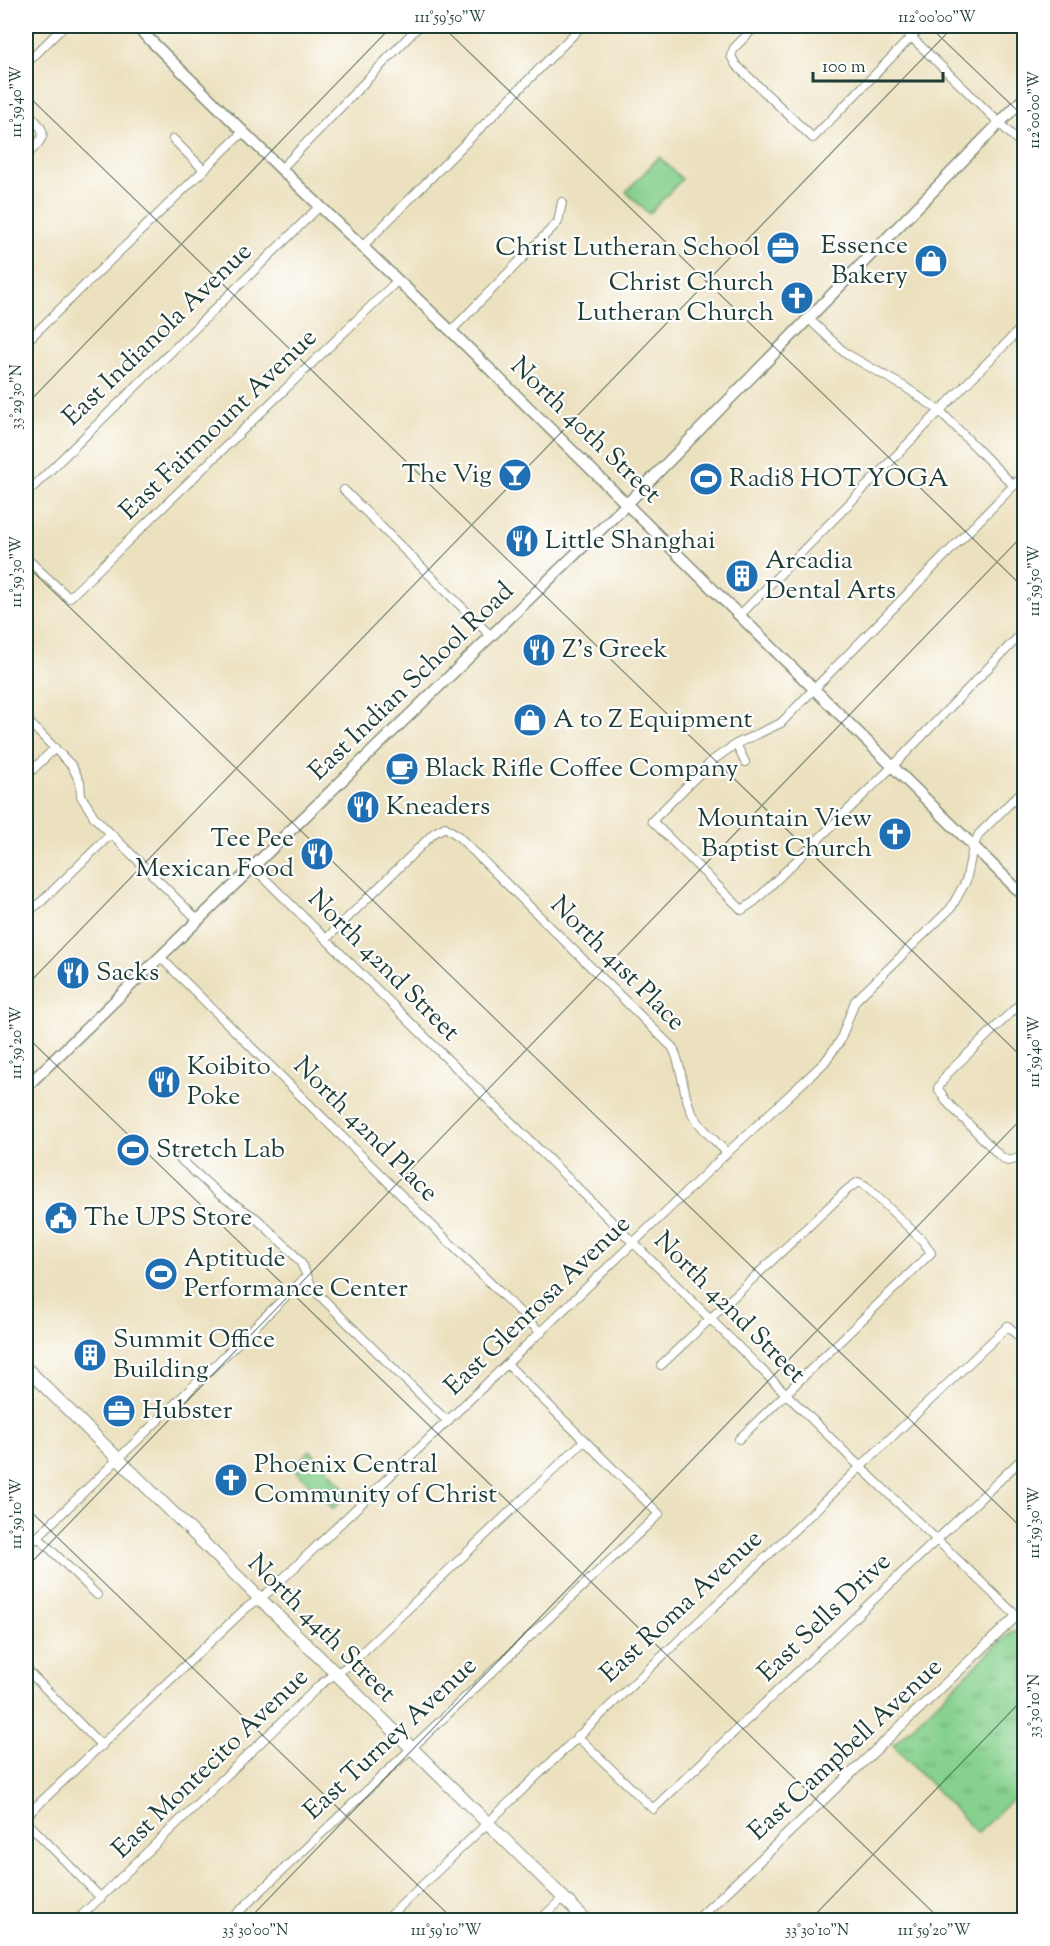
<svg xmlns="http://www.w3.org/2000/svg" width="1050" height="1946" viewBox="0 0 1050 1946" font-family="'Sorts Mill Goudy',serif">
<style>
.grass{fill:#87d18e;stroke:#538761;stroke-width:1.5}
.park{fill:url(#park-tufts);stroke:#538761;stroke-width:1.5}
.lines{fill:none;stroke-linecap:round;stroke-linejoin:round}
.minor-casing{stroke:#868f7a;stroke-width:10}
.tertiary-casing{stroke:#868f7a;stroke-width:11}
.secondary-casing{stroke:#868f7a;stroke-width:13}
.primary-casing{stroke:#868f7a;stroke-width:14}
.minor{stroke:#fff;stroke-width:8}
.tertiary{stroke:#fff;stroke-width:9}
.secondary{stroke:#fff;stroke-width:10}
.primary{stroke:#fff;stroke-width:12}
.ticks{fill:none;stroke:#1f3d34;stroke-width:1.5;stroke-opacity:0.45}
.labels{text-anchor:middle;dominant-baseline:central;stroke-width:4.5;stroke-linejoin:round;paint-order:stroke}
.poi-label{font-size:26px;fill:#1f3d34;stroke:#fff;text-anchor:start}
.street-label{font-size:26px;fill:#1f3d34;stroke:#fff}
.neatline{fill:none;stroke:#1f3d34;stroke-width:2}
.ticks-label{font-size:15px;text-anchor:middle;fill:#1f3d34}
</style>
<defs>
<pattern id="park-tufts" width="24" height="20" patternUnits="userSpaceOnUse" patternTransform="scale(1.5)"><rect width="24" height="20" fill="#87d18e"/><path d="M3 7l-1-3M5 7V3M7 7l1-3M15 17l-1-3M17 17v-4M19 17l1-3" fill="none" stroke="#6eab75"/></pattern>
</defs>
<rect width="100%" height="100%" fill="#fff"/>
<filter id="ink" filterUnits="userSpaceOnUse"><feTurbulence type="fractalNoise" baseFrequency=".0167" numOctaves="2"/><feDisplacementMap in="SourceGraphic" scale="12" xChannelSelector="R" yChannelSelector="G"/><feConvolveMatrix kernelMatrix="1 2 1 2 8 2 1 2 1" color-interpolation-filters="sRGB"/></filter>
<filter id="wash" filterUnits="userSpaceOnUse"><feTurbulence type="fractalNoise" baseFrequency=".008" numOctaves="4" result="noise"/><feDisplacementMap in="SourceGraphic" scale="24" xChannelSelector="R" yChannelSelector="G"/><feGaussianBlur stdDeviation="1.35" result="paint"/><feColorMatrix in="noise" values="0 0 0 0 0 0 0 0 0 0 0 0 0 0 0 0 0 1.4 0 .05"/><feComposite in="paint" operator="in"/></filter>
<g filter="url(#wash)">
<rect width="100%" height="100%" fill="#ece1bf"/>
<path class="grass" d="M 659,157 L 682,179 L 649,214 L 626,192 Z"/>
<path class="park" d="M 310,1450 L 350,1493 L 333,1509 L 293,1467 Z
M 1020,1629 L 1024,1632 L 1024,1788 L 977,1833 L 893,1745 L 1011,1632 Z"/>
</g>
<g filter="url(#ink)">
<g class="lines">
<defs>
<path id="minor" d="M 756,26 L 734,48 L 731,56 L 736,65 L 813,138 L 922,26
M 900,26 L 1024,147
M 26,64 L 64,26
M 26,111 C 48,133 48,134 26,156
M 173,139 L 204,170
M 281,169 L 419,26
M 362,247 L 582,26
M 809,319 L 845,353 L 905,387 L 940,411 L 1014,486
M 451,331 L 558,222 L 562,202
M 26,342 L 243,132
M 1024,475 L 814,689 L 781,723 L 736,744 L 713,760 L 652,821 L 742,910 L 755,901 L 892,767 L 1024,631
M 344,490 L 491,636
M 26,494 L 320,206
M 26,558 L 69,598 L 397,281
M 740,615 L 1024,325
M 26,719 L 72,766 L 80,782 L 81,796 L 95,818 L 198,920
M 736,744 L 745,762
M 26,776 L 55,748
M 253,867 L 850,1457 L 1024,1623
M 26,913 L 41,902 L 111,834
M 326,939 L 434,833 L 445,827 L 457,835 L 673,1048 C 683,1068 682,1093 692,1113 C 700,1128 715,1140 727,1153
M 160,957 L 541,1333
M 1024,1000 L 947,1074 L 938,1088 L 946,1101 L 1000,1156 L 1008,1161 L 1024,1157
M 179,1158 L 220,1195 L 256,1218 L 290,1250 L 301,1263 L 313,1289 L 448,1422
M 661,1365 L 848,1189 L 858,1182 L 866,1186 L 924,1242 L 931,1253 L 739,1439
M 38,1537 L 97,1595
M 26,1548 L 307,1276
M 26,1669 L 102,1746
M 577,1736 L 653,1809 L 1024,1457
M 26,1816 L 245,1609 L 271,1590 L 727,1153 L 824,1063 L 840,1041 L 855,1001 L 951,908 L 966,881 L 973,847 L 979,834 L 1024,789
M 26,1821 L 101,1898
M 77,1920 L 321,1684 L 349,1665 L 584,1441
M 230,1920 L 659,1514 L 508,1365
M 386,1920 L 1008,1326 L 1024,1342
M 540,1920 L 563,1898"/>
<path id="tertiary" d="M 697,1920 L 1024,1609"/>
<path id="secondary" d="M 136,26 L 281,169 L 451,331 L 1024,896
M 26,1087 L 627,504 L 1024,98"/>
<path id="primary" d="M 26,1368 L 586,1920"/>
</defs>
<use href="#minor" class="minor-casing"/>
<use href="#tertiary" class="tertiary-casing"/>
<use href="#secondary" class="secondary-casing"/>
<use href="#primary" class="primary-casing"/>
<use href="#minor" class="minor"/>
<use href="#tertiary" class="tertiary"/>
<use href="#secondary" class="secondary"/>
<use href="#primary" class="primary"/>
</g>
</g>
<path class="ticks" d="M 442,26 L 1024,588M 929,26 L 1024,117M 26,94 L 1024,1059M 26,405 L 392,26M 26,565 L 1024,1530M 26,986 L 954,26M 26,1036 L 941,1920M 26,1507 L 454,1920M 26,1568 L 1024,534M 248,1920 L 1024,1116M 810,1920 L 1024,1698"/>
<defs>
<symbol id="office-disc" viewBox="-11 -11 22 22"><circle r="9.5" fill="#1f6fb2" stroke="#fff"/><path d="M-6-3h4V-5.5h4V-3h4V5H-6ZM-1-4.5V-3h2v-1.5ZM-6 0V1H6V0Z" fill="#fff"/></symbol>
<symbol id="shop-disc" viewBox="-11 -11 22 22"><circle r="9.5" fill="#1f6fb2" stroke="#fff"/><path d="M-5-2.5h2.3a2.7 3.5 0 0 1 5.4 0H5L5.5 6h-11ZM-1.5-2.5h3a1.5 2.3 0 0 0-3 0Z" fill="#fff"/></symbol>
<symbol id="church-disc" viewBox="-11 -11 22 22"><circle r="9.5" fill="#1f6fb2" stroke="#fff"/><path d="M-1.2-6h2.4v3.5h3.3v2.4h-3.3V6h-2.4V-.1h-3.3v-2.4h3.3Z" fill="#fff"/></symbol>
<symbol id="bar-disc" viewBox="-11 -11 22 22"><circle r="9.5" fill="#1f6fb2" stroke="#fff"/><path d="M-6-5H6L.8 .8V4.5H3.5V6h-7V4.5H-.8V.8Z" fill="#fff"/></symbol>
<symbol id="stadium-disc" viewBox="-11 -11 22 22"><circle r="9.5" fill="#1f6fb2" stroke="#fff"/><path d="M0-5a6.5 5 0 1 0 0 10a6.5 5 0 1 0 0-10ZM-3.5-1.8h7v3.6h-7Z" fill="#fff"/></symbol>
<symbol id="restaurant-disc" viewBox="-11 -11 22 22"><circle r="9.5" fill="#1f6fb2" stroke="#fff"/><path d="M-5-6h1v4h1v-4h1v4h1v-4h1v5L-1.5 .5V6h-2V.5L-5-1ZM5-6V6H3V1.5H1.5Q1.5-4 5-6Z" fill="#fff"/></symbol>
<symbol id="building-disc" viewBox="-11 -11 22 22"><circle r="9.5" fill="#1f6fb2" stroke="#fff"/><path d="M-4-6H4V6H1V3H-1V6H-4ZM-2.5-4.3h1.7v1.8h-1.7ZM.8-4.3h1.7v1.8H.8ZM-2.5-1h1.7V.8h-1.7ZM.8-1h1.7V.8H.8Z" fill="#fff"/></symbol>
<symbol id="cafe-disc" viewBox="-11 -11 22 22"><circle r="9.5" fill="#1f6fb2" stroke="#fff"/><path d="M-5.5-4.5H6V0H3Q3 3.5 0 3.5H-2.5Q-5.5 3.5-5.5 0ZM3-3.2v2h1.7v-2ZM-6 4.5H4V6H-6Z" fill="#fff"/></symbol>
<symbol id="civic-disc" viewBox="-11 -11 22 22"><circle r="9.5" fill="#1f6fb2" stroke="#fff"/><path d="M-.6-6.5H3V-4.5H.6V-3L4-1V1h2V6H-6V1h2V-1L-.6-3ZM-1.2 2.5V6h2.4V2.5Z" fill="#fff"/></symbol>
</defs>
<g fill-rule="evenodd">
<use href="#office-disc" x="764" y="229" width="38" height="38"/>
<use href="#shop-disc" x="912" y="242" width="38" height="38"/>
<use href="#church-disc" x="778" y="279" width="38" height="38"/>
<use href="#bar-disc" x="496" y="456" width="38" height="38"/>
<use href="#stadium-disc" x="687" y="460" width="38" height="38"/>
<use href="#restaurant-disc" x="503" y="522" width="38" height="38"/>
<use href="#building-disc" x="723" y="557" width="38" height="38"/>
<use href="#restaurant-disc" x="520" y="631" width="38" height="38"/>
<use href="#shop-disc" x="511" y="701" width="38" height="38"/>
<use href="#cafe-disc" x="383" y="750" width="38" height="38"/>
<use href="#restaurant-disc" x="344" y="788" width="38" height="38"/>
<use href="#church-disc" x="876" y="815" width="38" height="38"/>
<use href="#restaurant-disc" x="298" y="835" width="38" height="38"/>
<use href="#restaurant-disc" x="54" y="954" width="38" height="38"/>
<use href="#restaurant-disc" x="145" y="1063" width="38" height="38"/>
<use href="#stadium-disc" x="114" y="1131" width="38" height="38"/>
<use href="#civic-disc" x="42" y="1199" width="38" height="38"/>
<use href="#stadium-disc" x="142" y="1255" width="38" height="38"/>
<use href="#building-disc" x="71" y="1336" width="38" height="38"/>
<use href="#office-disc" x="100" y="1392" width="38" height="38"/>
<use href="#church-disc" x="212" y="1461" width="38" height="38"/>
</g>
<g class="labels">
<g class="poi-label">
<text x="908" y="246" text-anchor="end">Essence<tspan x="908" dy="30">Bakery</tspan></text>
<text x="760" y="248" text-anchor="end">Christ Lutheran School</text>
<text x="774" y="283" text-anchor="end">Christ Church<tspan x="774" dy="30">Lutheran Church</tspan></text>
<text x="492" y="475" text-anchor="end">The Vig</text>
<text x="729" y="479">Radi8 HOT YOGA</text>
<text x="545" y="541">Little Shanghai</text>
<text x="765" y="561">Arcadia<tspan x="765" dy="30">Dental Arts</tspan></text>
<text x="562" y="650">Z's Greek</text>
<text x="553" y="720">A to Z Equipment</text>
<text x="425" y="769">Black Rifle Coffee Company</text>
<text x="386" y="807">Kneaders</text>
<text x="872" y="819" text-anchor="end">Mountain View<tspan x="872" dy="30">Baptist Church</tspan></text>
<text x="294" y="839" text-anchor="end">Tee Pee<tspan x="294" dy="30">Mexican Food</tspan></text>
<text x="96" y="973">Sacks</text>
<text x="187" y="1067">Koibito<tspan x="187" dy="30">Poke</tspan></text>
<text x="156" y="1150">Stretch Lab</text>
<text x="84" y="1218">The UPS Store</text>
<text x="184" y="1259">Aptitude<tspan x="184" dy="30">Performance Center</tspan></text>
<text x="113" y="1340">Summit Office<tspan x="113" dy="30">Building</tspan></text>
<text x="142" y="1411">Hubster</text>
<text x="254" y="1465">Phoenix Central<tspan x="254" dy="30">Community of Christ</tspan></text>
</g>
<g class="street-label">
<text transform="translate(158 335) rotate(-44)">East Indianola Avenue</text>
<text transform="translate(219 425) rotate(-44)">East Fairmount Avenue</text>
<text transform="translate(585 431) rotate(44)">North 40th Street</text>
<text transform="translate(412 682) rotate(-44)">East Indian School Road</text>
<text transform="translate(617 964) rotate(45)">North 41st Place</text>
<text transform="translate(383 966) rotate(45)">North 42nd Street</text>
<text transform="translate(365 1130) rotate(45)">North 42nd Place</text>
<text transform="translate(538 1306) rotate(-44)">East Glenrosa Avenue</text>
<text transform="translate(729 1308) rotate(45)">North 42nd Street</text>
<text transform="translate(682 1607) rotate(-43)">East Roma Avenue</text>
<text transform="translate(825 1618) rotate(-44)">East Sells Drive</text>
<text transform="translate(321 1629) rotate(45)">North 44th Street</text>
<text transform="translate(391 1739) rotate(-43)">East Turney Avenue</text>
<text transform="translate(846 1750) rotate(-43)">East Campbell Avenue</text>
<text transform="translate(211 1764) rotate(-44)">East Montecito Avenue</text>
</g>
</g>
<rect width="1050" height="1946" fill="none" stroke="#fff" stroke-width="66"/>
<path d="M813 72v9h130v-9" fill="none" stroke="#1f3d34" stroke-width="3"/>
<text x="822" y="72" font-size="18" fill="#1f3d34" stroke="#ffffff" stroke-width="4.5" paint-order="stroke">100 m</text>
<rect x="33" y="33" width="984" height="1880" class="neatline"/>
<g class="ticks-label">
<text x="450" y="22">111°59'50"W</text>
<text x="937" y="22">112°00'00"W</text>
<text transform="translate(16 102) rotate(-90)" y="5">111°59'40"W</text>
<text transform="translate(1034 110) rotate(-90)" y="5">112°00'00"W</text>
<text transform="translate(16 397) rotate(-90)" y="5">33°29'30"N</text>
<text transform="translate(16 572) rotate(-90)" y="5">111°59'30"W</text>
<text transform="translate(1034 581) rotate(-90)" y="5">111°59'50"W</text>
<text transform="translate(16 1043) rotate(-90)" y="5">111°59'20"W</text>
<text transform="translate(1034 1052) rotate(-90)" y="5">111°59'40"W</text>
<text transform="translate(16 1514) rotate(-90)" y="5">111°59'10"W</text>
<text transform="translate(1034 1523) rotate(-90)" y="5">111°59'30"W</text>
<text transform="translate(1034 1706) rotate(-90)" y="5">33°30'10"N</text>
<text x="255" y="1935">33°30'00"N</text>
<text x="446" y="1935">111°59'10"W</text>
<text x="817" y="1935">33°30'10"N</text>
<text x="934" y="1935">111°59'20"W</text>
</g>
</svg>
